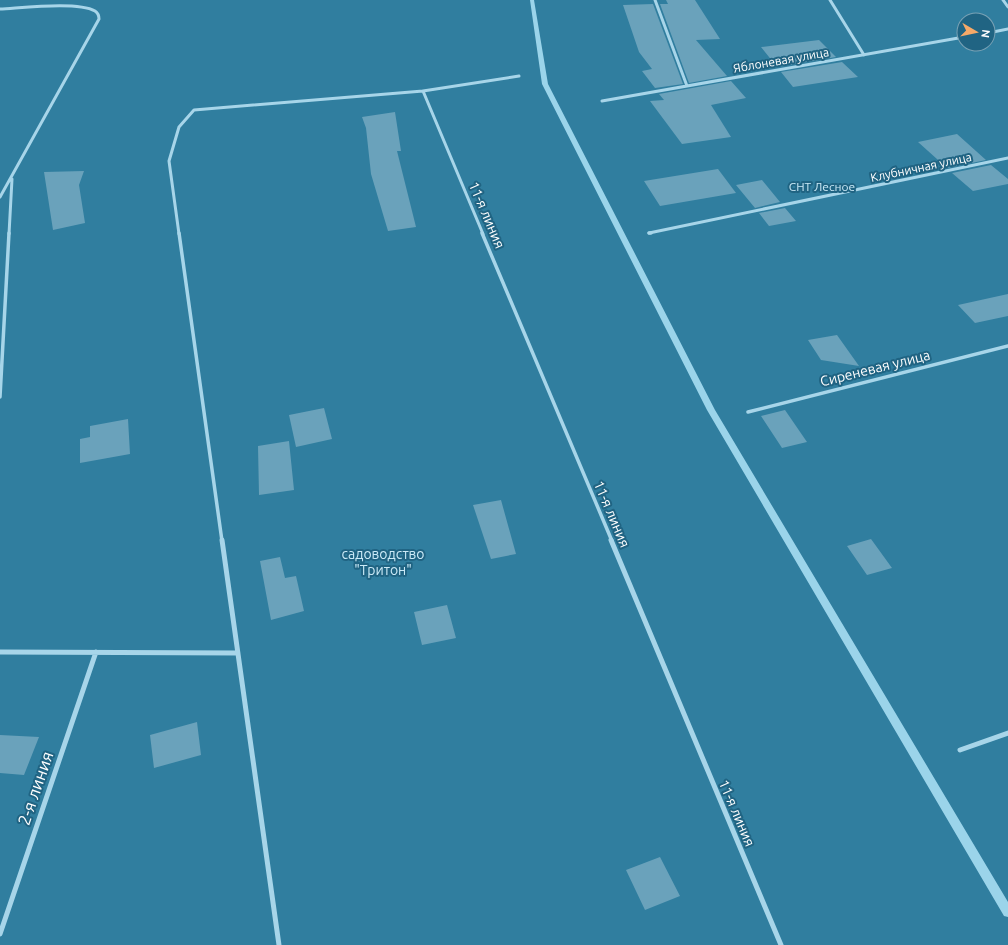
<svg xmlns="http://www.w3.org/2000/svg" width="1008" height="945" viewBox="0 0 1008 945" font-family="Ubuntu,sans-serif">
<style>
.green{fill:#307e9f;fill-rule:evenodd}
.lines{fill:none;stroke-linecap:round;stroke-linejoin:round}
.stream{fill:#9bd4ea;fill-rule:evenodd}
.building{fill:#6aa2bb}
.minor-far2{stroke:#a7d5e9;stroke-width:3}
.minor-far1{stroke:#a7d5e9;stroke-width:3.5}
.minor{stroke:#a7d5e9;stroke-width:5}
.labels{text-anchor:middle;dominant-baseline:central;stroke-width:4;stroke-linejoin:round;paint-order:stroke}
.far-street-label{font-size:12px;fill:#fff;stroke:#206483}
.far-park-label{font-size:12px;fill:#cbeaf7;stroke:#206483}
.street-label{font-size:14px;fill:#fff;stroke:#206483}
.park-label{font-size:14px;fill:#cbeaf7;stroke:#206483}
.near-street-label{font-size:17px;fill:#fff;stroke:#206483}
</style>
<rect width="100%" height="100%" fill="#206483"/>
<path class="green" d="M 0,0 L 1008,0 L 1008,945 L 0,945 ZM 964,20 L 988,20 L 988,44 L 964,44 Z"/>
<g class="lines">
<path class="stream" d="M 530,0 L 534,0 L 548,84 L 715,410 L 1008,902 L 1008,917 L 1004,916 L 707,410 L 542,84 Z"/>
</g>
<path class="building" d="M 666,0 L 695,0 L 720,39 L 696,40 L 727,76 L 689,83 L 660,4 L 668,4 Z
M 653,4 L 683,84 L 655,88 L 642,71 L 652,69 L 639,52 L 623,5 Z
M 819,40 L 836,57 L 777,67 L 761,47 Z
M 842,62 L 858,77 L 793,87 L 781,72 Z
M 731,81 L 746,98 L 711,105 L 731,137 L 682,144 L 650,101 L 664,100 L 659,94 Z
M 395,112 L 401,151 L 397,151 L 416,227 L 388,231 L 371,174 L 366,128 L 362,117 Z
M 957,134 L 986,160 L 947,168 L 918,142 Z
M 991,165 L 1008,179 L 1008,184 L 973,191 L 952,173 Z
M 718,169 L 736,193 L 660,206 L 644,181 Z
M 84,171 L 79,185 L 85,223 L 53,230 L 44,172 Z
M 762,180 L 780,202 L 755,208 L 736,185 Z
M 785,208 L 796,221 L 769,226 L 759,213 Z
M 1008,294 L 1008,316 L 975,323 L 958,305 Z
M 837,335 L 859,366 L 821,360 L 808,340 Z
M 324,408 L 332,439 L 296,447 L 289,415 Z
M 785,410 L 807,442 L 782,448 L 761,416 Z
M 128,419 L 130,454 L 80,463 L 80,439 L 90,437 L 90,426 Z
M 289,441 L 294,490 L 259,495 L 258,446 Z
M 501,500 L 516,554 L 491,559 L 473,505 Z
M 871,539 L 892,568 L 867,575 L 847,546 Z
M 280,557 L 285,578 L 296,576 L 304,611 L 271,620 L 260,561 Z
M 447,605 L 456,638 L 422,645 L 414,612 Z
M 197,722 L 201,755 L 154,768 L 150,735 Z
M 0,735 L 39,737 L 24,775 L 0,773 Z
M 660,857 L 680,896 L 645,910 L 626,870 Z"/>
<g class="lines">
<path class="minor-far2" d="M 655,0 L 687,86
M 830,0 L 864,55
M 1003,0 L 1008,7
M 0,9 C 21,8 78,1 95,11 C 98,13 99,16 99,19 L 0,197
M 988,33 L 1008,29
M 423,91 L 483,234
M 602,101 L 964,37
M 649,233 L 1008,158
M 9,234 L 12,179
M 179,234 L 169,161 L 179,127 L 194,110 L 423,91 L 519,76"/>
<path class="minor-far1" d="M 179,233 L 222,541
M 482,233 L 612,541
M 649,233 L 651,233
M 0,397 L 9,233
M 748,412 L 1008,346"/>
<path class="minor" d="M 222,540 L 279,945
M 611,540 L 781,945
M 0,652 L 238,653
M 960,750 L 1008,733
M 0,934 L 96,652"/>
</g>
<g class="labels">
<g class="far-street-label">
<text transform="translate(781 60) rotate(-10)">Яблоневая улица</text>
<text transform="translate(921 167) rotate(-12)">Клубничная улица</text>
</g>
<g class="far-park-label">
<text x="822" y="186">СНТ Лесное</text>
</g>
<g class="street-label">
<text transform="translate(487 215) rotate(67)">11-я линия</text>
<text transform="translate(875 368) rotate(-14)">Сиреневая улица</text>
<text transform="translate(612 514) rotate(67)">11-я линия</text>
<text transform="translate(737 813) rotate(67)">11-я линия</text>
</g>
<g class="park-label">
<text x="383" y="554">садоводство<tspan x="383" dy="16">"Тритон"</tspan></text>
</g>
<g class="near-street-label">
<text transform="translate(35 788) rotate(-71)">2-я линия</text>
</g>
</g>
<g transform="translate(976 32) rotate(99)"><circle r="19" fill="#206483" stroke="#79a2b5"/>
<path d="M0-3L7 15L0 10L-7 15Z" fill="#f6a968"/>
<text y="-6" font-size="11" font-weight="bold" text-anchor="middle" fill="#ffffff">N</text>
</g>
</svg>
